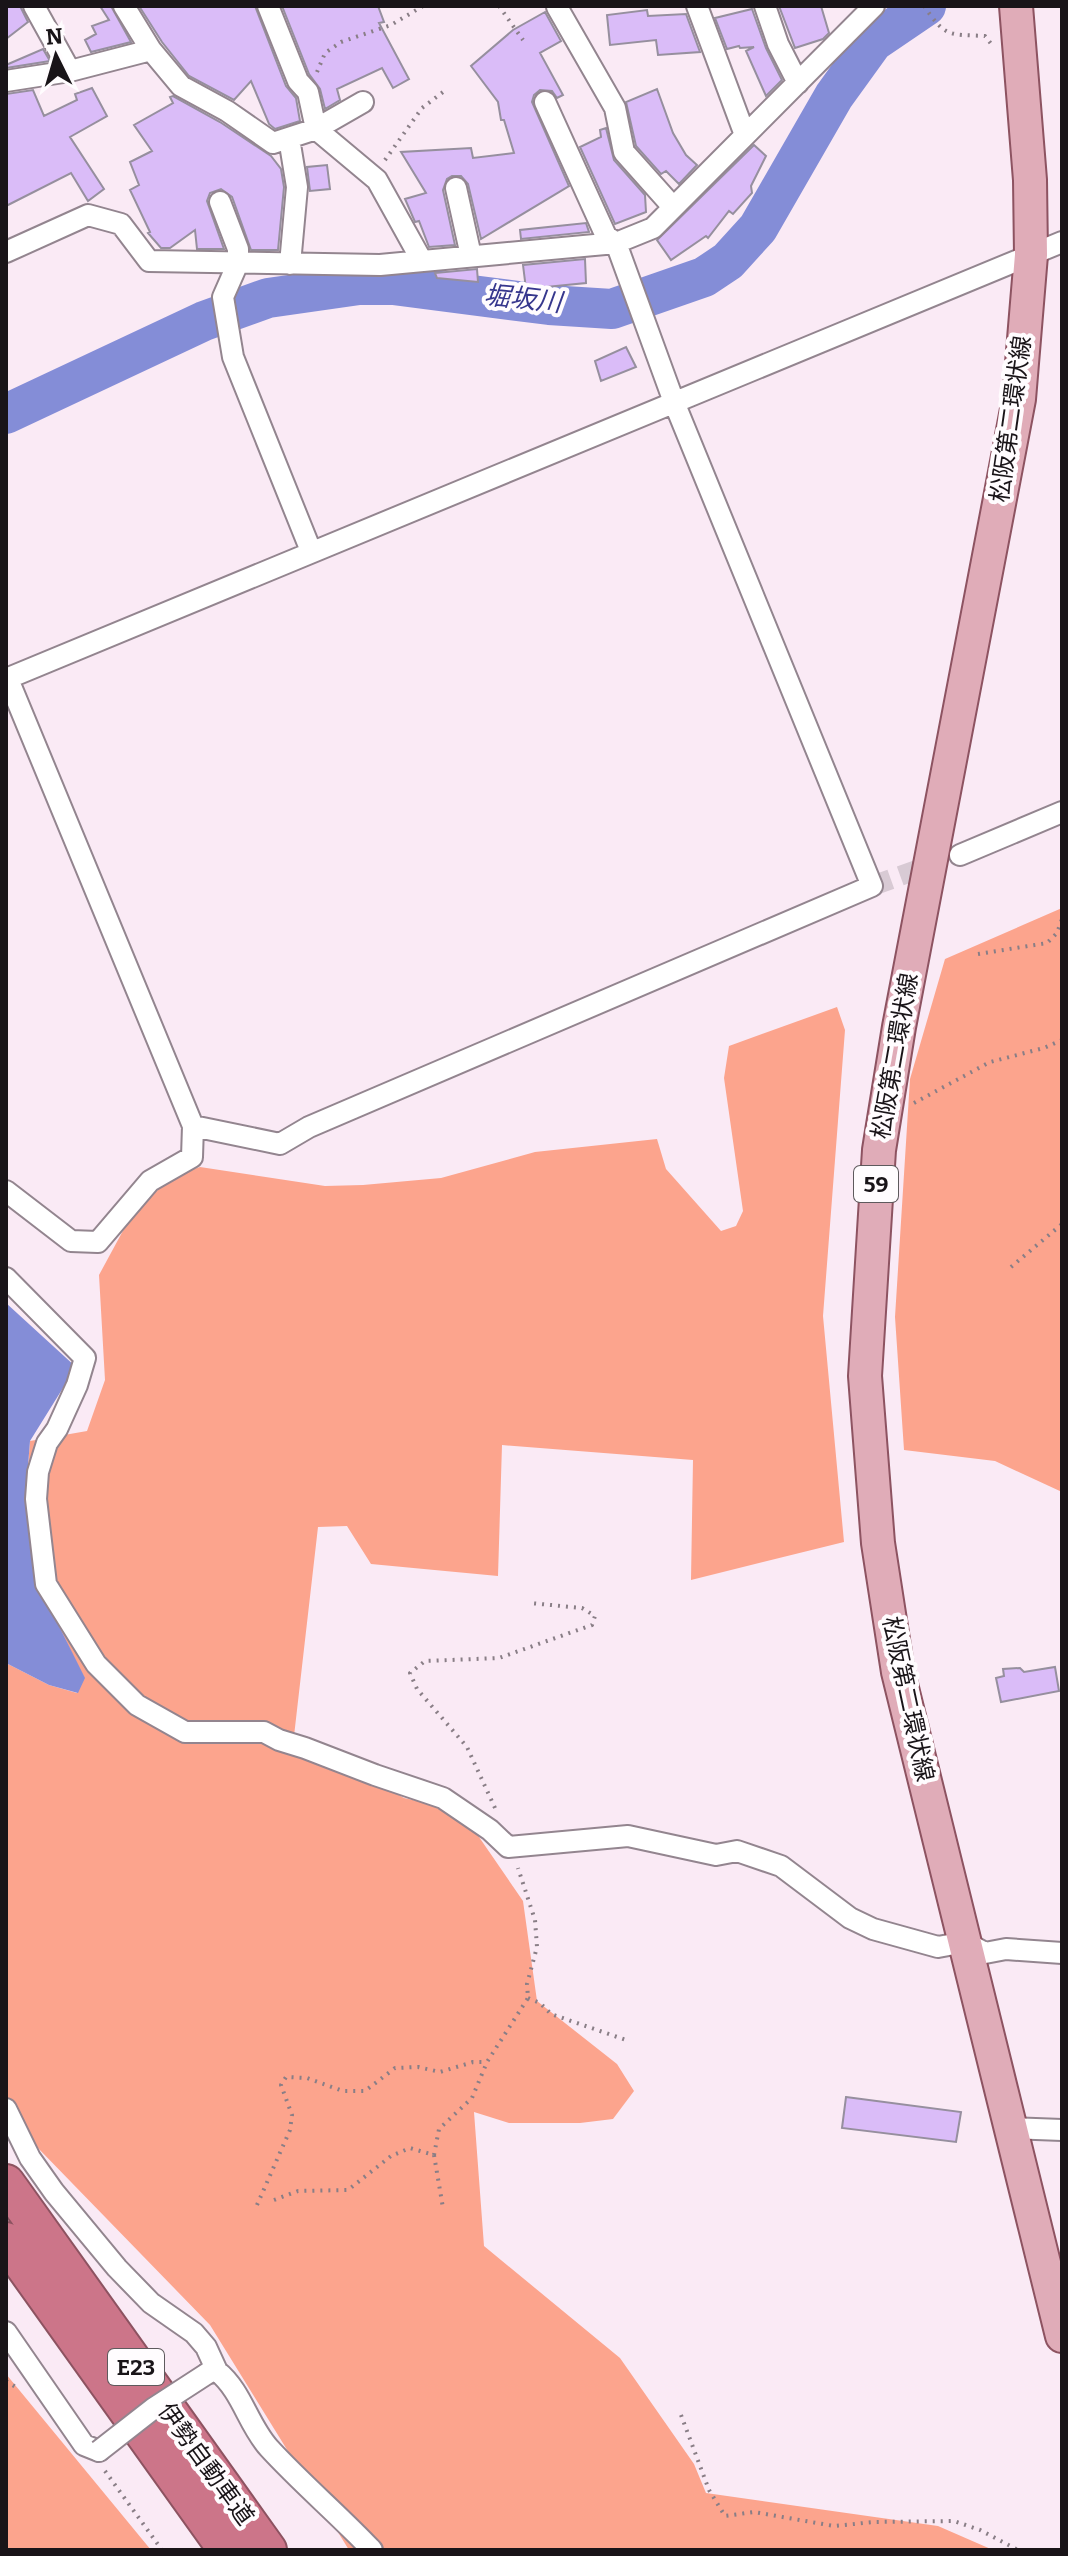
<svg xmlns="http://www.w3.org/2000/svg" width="1068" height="2556" viewBox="0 0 1068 2556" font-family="Bitter,'Noto Sans JP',serif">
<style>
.forest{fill:#fca48d}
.water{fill:#848dd7}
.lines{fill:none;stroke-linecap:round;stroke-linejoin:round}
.river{stroke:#848dd7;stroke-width:40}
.building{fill:#dabcf8;stroke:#968f9e;stroke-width:2}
.street-tunnel{stroke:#d8cad4;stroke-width:20;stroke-dasharray:20 10;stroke-linecap:butt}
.street-casing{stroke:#93858f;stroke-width:24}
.primary-casing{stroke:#8d5361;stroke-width:36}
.highway-casing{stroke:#8d5361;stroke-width:40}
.path{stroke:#897e86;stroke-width:4;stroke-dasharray:2 6;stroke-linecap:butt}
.street{stroke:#fff;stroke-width:20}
.primary{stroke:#e0acb8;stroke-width:32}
.highway{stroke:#cc7589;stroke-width:36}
.street-bridge-casing{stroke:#93858f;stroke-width:24;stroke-linecap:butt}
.street-bridge{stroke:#fff;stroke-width:20}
.labels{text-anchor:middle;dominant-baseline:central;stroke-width:8;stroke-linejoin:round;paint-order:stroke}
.shield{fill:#fffcfe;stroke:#5e5a5d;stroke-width:2}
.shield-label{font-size:22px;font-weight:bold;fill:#191418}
.street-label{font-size:24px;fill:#191418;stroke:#fffcfe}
.water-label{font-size:26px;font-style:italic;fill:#36368d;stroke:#fffcfe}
</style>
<rect width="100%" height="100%" fill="#faeaf5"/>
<path class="forest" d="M 1062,908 L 1062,1492 L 995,1461 L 904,1450 L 895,1317 L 910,1079 L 945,959 Z
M 837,1007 L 845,1030 L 823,1316 L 844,1542 L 691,1580 L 693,1460 L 502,1445 L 498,1576 L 371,1564 L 347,1526 L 318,1527 L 294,1736 L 404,1798 L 439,1806 L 468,1821 L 523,1901 L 537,2001 L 617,2064 L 634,2091 L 613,2119 L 580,2123 L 509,2123 L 474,2112 L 484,2246 L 620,2358 L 694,2464 L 706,2493 L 938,2526 L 993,2550 L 349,2550 L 210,2325 L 37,2147 L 6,2103 L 6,1663 L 49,1685 L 77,1693 L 84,1678 L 50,1608 L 37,1510 L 27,1479 L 30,1441 L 87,1431 L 105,1380 L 99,1275 L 125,1227 L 169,1177 L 200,1167 L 325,1186 L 363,1185 L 441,1178 L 535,1152 L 657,1139 L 666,1169 L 721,1231 L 736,1226 L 743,1211 L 724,1078 L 729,1046 Z
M 6,2374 L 151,2550 L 6,2550 Z"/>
<path class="water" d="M 6,1303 L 76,1367 L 30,1441 L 27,1478 L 37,1510 L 50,1608 L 85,1678 L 78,1693 L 49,1685 L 6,1663 Z"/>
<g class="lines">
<path class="river" d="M 6,414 L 204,321 L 268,298 L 359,285 L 393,285 L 549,305 L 612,309 L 704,277 L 728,261 L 758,228 L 834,96 L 873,42 L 926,6"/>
</g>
<path class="building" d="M 6,6 L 20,6 L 28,22 L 6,39 Z
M 100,6 L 111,6 L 131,42 L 91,52 L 85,40 L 96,34 L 92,26 L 109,20 Z
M 139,6 L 255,6 L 286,86 L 296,98 L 300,121 L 275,129 L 269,124 L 251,81 L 234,100 L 189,76 L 162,42 Z
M 282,6 L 378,6 L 384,22 L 379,23 L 409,79 L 393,88 L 382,68 L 337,89 L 340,100 L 325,109 L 320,89 L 309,74 Z
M 779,6 L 821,6 L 829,33 L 823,39 L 795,48 Z
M 752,9 L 766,48 L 782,80 L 766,96 L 746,51 L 754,47 L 740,48 L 739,46 L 727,49 L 715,18 Z
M 647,10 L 648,16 L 686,14 L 700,52 L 658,55 L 656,40 L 610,45 L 607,15 Z
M 545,12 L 561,41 L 540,53 L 563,95 L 557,98 L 552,91 L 540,90 L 534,95 L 532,102 L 569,186 L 481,239 L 468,184 L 461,176 L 452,176 L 447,179 L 443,190 L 455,245 L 429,247 L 419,221 L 415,222 L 405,199 L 426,193 L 401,152 L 471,148 L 473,158 L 514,153 L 504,120 L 501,120 L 498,102 L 471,66 L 513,30 Z
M 43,49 L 50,61 L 6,68 L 6,65 Z
M 92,88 L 107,116 L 70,137 L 104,189 L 88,201 L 71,173 L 6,206 L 6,94 L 33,90 L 44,116 L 77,100 L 75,94 Z
M 657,89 L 673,133 L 686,155 L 697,165 L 679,184 L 666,171 L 661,174 L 636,146 L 626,102 Z
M 173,96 L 220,122 L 271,156 L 281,169 L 284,187 L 278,250 L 251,250 L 232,197 L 221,189 L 210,193 L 207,201 L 224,249 L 197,249 L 195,230 L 170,248 L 161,248 L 148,233 L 150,232 L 130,190 L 139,185 L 130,162 L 152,151 L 134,125 L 173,103 L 170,97 Z
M 606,128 L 614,160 L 645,195 L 646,212 L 615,224 L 580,147 L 601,137 L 600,130 Z
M 754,145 L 766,156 L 751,186 L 752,193 L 733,214 L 729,211 L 708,238 L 706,236 L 671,260 L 657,240 Z
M 327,165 L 330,189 L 310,191 L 307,167 Z
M 586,223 L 589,232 L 521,239 L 520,230 Z
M 585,259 L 586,283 L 526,289 L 523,265 Z
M 477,269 L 478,282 L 437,278 L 435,273 Z
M 626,347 L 636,367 L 601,381 L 595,361 Z
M 1055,1667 L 1059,1691 L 1001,1702 L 996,1678 L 1004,1676 L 1003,1669 L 1020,1668 L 1024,1672 Z
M 846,2097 L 961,2112 L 956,2142 L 842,2128 Z"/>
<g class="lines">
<path class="street-tunnel" d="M 872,886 L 936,863"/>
<defs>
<path id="street" d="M 34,6 L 70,71
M 124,6 L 151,50
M 268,6 L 298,81 L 308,92 L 316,129 L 363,102
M 697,6 L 745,135
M 765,6 L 778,44 L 798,83
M 557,7 L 615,108 L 624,152 L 673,207
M 6,81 L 70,71 L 151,50 L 181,86 L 227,111 L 273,143 L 316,129 L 377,180 L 422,261
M 289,138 L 297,187 L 290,264
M 456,188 L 471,256
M 220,202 L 238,249 L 238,263 L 223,297 L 233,357 L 311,551
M 6,252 L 88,215 L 121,224 L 149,261 L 380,265 L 616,243 L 653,228 L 874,6
M 6,679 L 1062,242
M 960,855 L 1062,812
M 193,1126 L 280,1144 L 309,1127 L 872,886 L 674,402 L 616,243 L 606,236 L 545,102
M 6,1191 L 71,1241 L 98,1242 L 150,1181 L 192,1157 L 193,1126 L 8,679
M 6,1278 L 85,1358 L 77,1385 L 57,1429 L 47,1443 L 38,1472 L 36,1499 L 46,1584 L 96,1664 L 137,1705 L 185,1732 L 264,1732 L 279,1740 L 305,1748 L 375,1775 L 443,1798 L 490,1830 L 508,1847 L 628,1836 L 716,1855 L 737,1851 L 781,1866 L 850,1918 L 873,1929 L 938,1947 L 965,1942 L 985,1953 L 1006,1949 L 1062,1953
M 6,2109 L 30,2158 L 54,2192 L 117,2268 L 151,2303 L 194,2333 L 206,2347 L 217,2371
M 1011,2128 L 1062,2130
M 6,2332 L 84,2445 L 99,2451
M 208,2373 L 217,2371 C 242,2391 248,2425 269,2448 C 302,2484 339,2515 372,2550"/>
<path id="primary" d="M 1016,6 L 1030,180 L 1031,255 L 1019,399 L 899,1027 L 879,1150 L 865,1376 L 878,1543 L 898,1672 L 1062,2336"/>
<path id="highway" d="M 6,2183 L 268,2550
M 6,2241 L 227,2550"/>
</defs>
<use href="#street" class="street-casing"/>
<use href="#primary" class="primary-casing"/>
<use href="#highway" class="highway-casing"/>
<path class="path" d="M 499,6 L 523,40
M 924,6 C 946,38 948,34 985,36 L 992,45
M 317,72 L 325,53 L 341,42 L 391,25 L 423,6
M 385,160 L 422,108 L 447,89
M 978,954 L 1047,943 L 1057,933 L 1062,919
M 914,1103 L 990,1062 L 1044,1048 L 1062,1040
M 1011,1267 L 1062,1224
M 495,1808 L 467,1747 L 417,1689 L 410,1673 L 425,1661 L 499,1658 L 592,1625 L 595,1616 L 582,1608 L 530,1603
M 528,1998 L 540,2003 L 551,2014 L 626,2040
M 434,2155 L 443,2208
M 274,2200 L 298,2191 L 348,2190 L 391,2156 L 410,2148 L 434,2155 L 439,2129 L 472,2098 L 487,2062 L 528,1998 L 527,1984 L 537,1947 L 535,1920 L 518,1868
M 257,2205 L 290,2130 L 292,2115 L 281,2085 L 286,2077 L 307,2078 L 343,2091 L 365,2091 L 395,2068 L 418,2067 L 440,2072 L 473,2062 L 487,2062
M 6,2381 L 19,2389
M 681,2415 L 709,2490 L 725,2516 L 754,2512 L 834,2526 L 874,2522 L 954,2521 L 980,2530 L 1018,2550
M 105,2471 L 162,2550"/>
<use href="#street" class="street"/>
<use href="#primary" class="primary"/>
<use href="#highway" class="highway"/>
<defs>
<path id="street-bridge" d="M 99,2451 L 154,2408 L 208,2373"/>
</defs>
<use href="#street-bridge" class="street-bridge-casing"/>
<use href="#street-bridge" class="street-bridge"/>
</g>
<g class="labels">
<g class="shield">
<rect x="854" y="1166" width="44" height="36" rx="6"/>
<rect x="108" y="2349" width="56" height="36" rx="6"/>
</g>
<g class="shield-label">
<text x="876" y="1184">59</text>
<text x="136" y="2367">E23</text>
</g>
<g class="street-label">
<text transform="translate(1011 419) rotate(-82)">松阪第二環状線</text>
<text transform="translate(895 1056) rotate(-80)">松阪第二環状線</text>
<text transform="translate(908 1699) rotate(78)">松阪第二環状線</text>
<text transform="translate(206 2464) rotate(54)">伊勢自動車道</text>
</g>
<g class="water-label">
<text transform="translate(523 299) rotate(6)">堀坂川</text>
</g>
</g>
<rect width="1068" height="2556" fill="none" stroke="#191418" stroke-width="16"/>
<g transform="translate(56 56) rotate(355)" stroke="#fffcfe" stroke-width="6" paint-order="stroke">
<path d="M0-6L14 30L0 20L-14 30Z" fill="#191418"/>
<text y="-12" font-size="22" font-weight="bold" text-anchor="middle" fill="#191418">N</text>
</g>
</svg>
